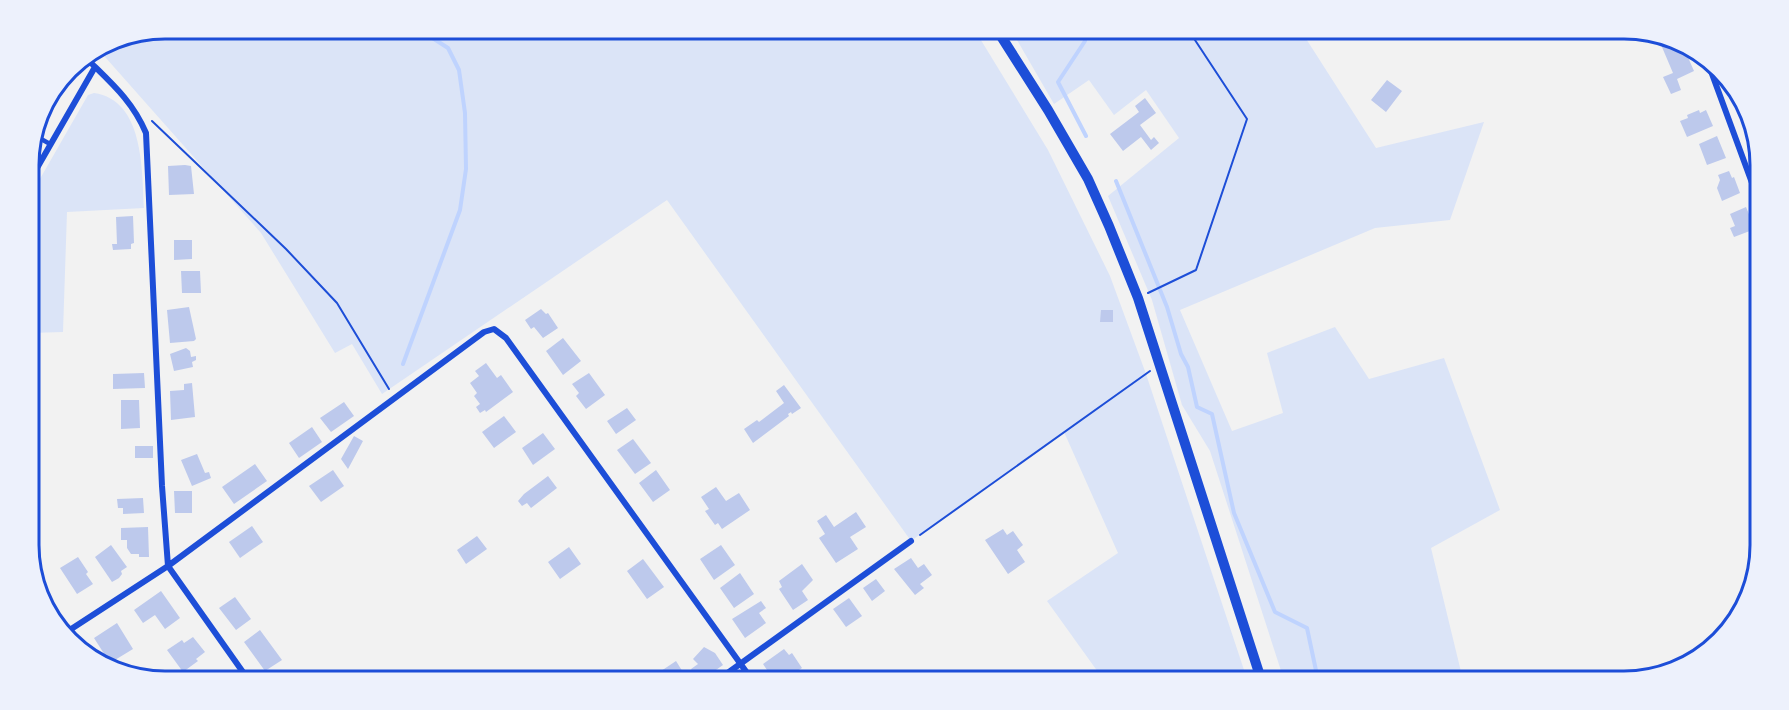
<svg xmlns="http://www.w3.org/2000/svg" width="1789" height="710" viewBox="0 0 1789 710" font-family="'DejaVu Sans',sans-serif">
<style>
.green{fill:#dbe4f7}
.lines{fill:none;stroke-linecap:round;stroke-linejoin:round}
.stream{stroke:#bfd3fe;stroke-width:4}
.building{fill:#bdc9ec}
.path{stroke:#1d4ed8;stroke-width:2}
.service{stroke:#1d4ed8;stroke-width:4.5}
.minor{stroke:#1d4ed8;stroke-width:6}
.tertiary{stroke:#1d4ed8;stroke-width:10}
.rim{fill:none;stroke:#1d4ed8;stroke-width:3}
</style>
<rect width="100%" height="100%" fill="#f2f2f2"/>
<path class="green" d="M 165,29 L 976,32 L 1048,150 L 1110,276 L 1146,374 L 1247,679 L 1103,679 L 1047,601 L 1118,553 L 1064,432 L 911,541 L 667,200 L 382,394 L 352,344 L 335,353 L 261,233 L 98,49 L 113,39 Z
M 1013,33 L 1303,34 L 1376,148 L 1484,122 L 1450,220 L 1375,228 L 1180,310 L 1232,431 L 1283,413 L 1267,353 L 1335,327 L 1369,379 L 1444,358 L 1500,510 L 1431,548 L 1463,680 L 1284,680 L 1210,451 L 1182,405 L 1152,300 L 1108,196 L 1179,138 L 1146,90 L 1114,115 L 1089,80 L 1054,104 Z
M 94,93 C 144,100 142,170 144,208 L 67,212 L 63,332 L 30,333 L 29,198 L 88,95 Z"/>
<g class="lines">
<path class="stream" d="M 1085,33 L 1085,41 L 1058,82 L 1086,136
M 1116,181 L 1167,307 L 1181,354 L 1188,367 L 1197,407 L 1212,414 L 1234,513 L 1275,612 L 1307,628 L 1318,680
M 403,364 L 460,210 L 466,169 L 465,113 L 459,70 L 448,48 L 420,30"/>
</g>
<path class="building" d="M 1668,36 L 1683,46 L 1694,71 L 1677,79 L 1681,90 L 1671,94 L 1663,77 L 1673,73 L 1659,40 Z
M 1387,80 L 1402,91 L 1386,112 L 1371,100 Z
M 1145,98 L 1156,113 L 1140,125 L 1151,140 L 1154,137 L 1159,143 L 1151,150 L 1141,137 L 1123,151 L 1110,134 L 1139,112 L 1135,106 Z
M 1699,110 L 1700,113 L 1706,110 L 1713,126 L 1687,137 L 1680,121 L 1688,118 L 1687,115 Z
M 1717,136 L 1726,158 L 1707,165 L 1699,144 Z
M 185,165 L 191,166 L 194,194 L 169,195 L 168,166 Z
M 1729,171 L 1732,178 L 1734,177 L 1740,193 L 1722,201 L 1717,188 L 1720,180 L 1718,175 Z
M 1746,207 L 1755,229 L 1734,237 L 1730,228 L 1735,226 L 1730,214 Z
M 133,216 L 134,243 L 131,244 L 131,249 L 113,250 L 112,244 L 117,244 L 116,217 Z
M 174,240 L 192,240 L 192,259 L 174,260 Z
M 181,271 L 200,271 L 201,293 L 182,293 Z
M 189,307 L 196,339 L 194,341 L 170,343 L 167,310 Z
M 541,309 L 546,314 L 548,313 L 558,328 L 543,338 L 534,327 L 531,329 L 525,320 Z
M 1101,310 L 1113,310 L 1113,322 L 1100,322 Z
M 563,338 L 581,361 L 563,375 L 546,351 Z
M 186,348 L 190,351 L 191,357 L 196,356 L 196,360 L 192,362 L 193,367 L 174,371 L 170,354 Z
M 486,363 L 497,378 L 501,375 L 513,392 L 486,412 L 485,410 L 480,413 L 476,407 L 480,404 L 474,396 L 477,393 L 470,383 L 479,376 L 475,371 Z
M 144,373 L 145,388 L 113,389 L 113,374 Z
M 589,373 L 605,395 L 586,409 L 576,396 L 579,393 L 572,384 Z
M 192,383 L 195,417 L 171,420 L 170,391 L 184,390 L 184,384 Z
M 784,385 L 801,408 L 792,414 L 791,412 L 788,414 L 789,416 L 753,443 L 744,429 L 757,420 L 759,422 L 784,403 L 776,391 Z
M 121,400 L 139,400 L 140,428 L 121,429 Z
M 344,402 L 354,416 L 331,432 L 320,418 Z
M 627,408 L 636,420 L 616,434 L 607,421 Z
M 504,416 L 516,432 L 494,448 L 482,432 Z
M 312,427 L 322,442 L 299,458 L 289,443 Z
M 543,433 L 555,449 L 533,465 L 522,448 Z
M 354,436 L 363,441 L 348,469 L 341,459 Z
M 633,439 L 651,463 L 635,474 L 617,450 Z
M 135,446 L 153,446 L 153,458 L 135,458 Z
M 197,454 L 205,473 L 209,472 L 211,478 L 192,486 L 181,460 Z
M 255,464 L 267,481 L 234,504 L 222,487 Z
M 333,470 L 344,486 L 321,502 L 309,486 Z
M 656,470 L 670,490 L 653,502 L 639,483 Z
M 548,476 L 557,488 L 531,508 L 527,503 L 522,506 L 518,501 L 524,494 Z
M 716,487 L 726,501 L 739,493 L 750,510 L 722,529 L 718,523 L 715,525 L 705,511 L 709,509 L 701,497 Z
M 174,491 L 192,491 L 192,513 L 175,513 Z
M 143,498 L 144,513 L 123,514 L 123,508 L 118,508 L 117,499 Z
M 856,512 L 866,527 L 850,537 L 858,549 L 836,563 L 819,538 L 825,534 L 817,521 L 826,515 L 834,527 Z
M 252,526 L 263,542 L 240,558 L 229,542 Z
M 148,527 L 149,557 L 139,557 L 139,554 L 131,554 L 127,548 L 127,540 L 121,540 L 121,528 Z
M 1003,529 L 1007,535 L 1013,531 L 1023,545 L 1017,550 L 1025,562 L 1008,574 L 985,540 Z
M 477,536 L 487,549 L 466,564 L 457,550 Z
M 111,545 L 127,567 L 121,571 L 122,574 L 119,578 L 112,582 L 95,557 Z
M 721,545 L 735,565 L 714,580 L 700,559 Z
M 569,547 L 581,564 L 560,579 L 548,562 Z
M 78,557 L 88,572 L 86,574 L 93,584 L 77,594 L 60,568 Z
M 911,558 L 918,568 L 924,564 L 932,575 L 920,584 L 924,588 L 915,595 L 894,569 Z
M 643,559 L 664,587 L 647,599 L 627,571 Z
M 802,564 L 813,580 L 802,591 L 808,600 L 793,610 L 779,589 L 782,587 L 779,581 Z
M 740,573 L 754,594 L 734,608 L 720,588 Z
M 876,579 L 885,591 L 872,601 L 863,588 Z
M 161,591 L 180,618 L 165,629 L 155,615 L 143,623 L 134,610 Z
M 235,597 L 251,619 L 236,630 L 219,608 Z
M 849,598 L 862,616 L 846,627 L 833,609 Z
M 761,601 L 766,608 L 759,613 L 766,623 L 745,638 L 732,619 Z
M 117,623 L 133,649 L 110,663 L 94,638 Z
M 260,630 L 282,660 L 265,671 L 244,642 Z
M 193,637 L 205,652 L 196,659 L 198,661 L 183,672 L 167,650 L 182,640 L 184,643 Z
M 704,647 L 715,653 L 723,665 L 706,677 L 696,677 L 691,669 L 698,664 L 693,659 Z
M 784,649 L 789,655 L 792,653 L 802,668 L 788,677 L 778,677 L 775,674 L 771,676 L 763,664 Z
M 676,661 L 686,677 L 665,677 L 661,671 Z"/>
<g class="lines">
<path class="path" d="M 152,121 L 286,249 L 337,303 L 389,389
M 1148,293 L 1196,270 L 1247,119 L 1191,34
M 920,535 L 1150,371"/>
<path class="service" d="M 34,135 L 50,144"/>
<path class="minor" d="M 85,57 C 110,82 132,100 146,133 L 162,486 L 168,566 L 245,675
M 1708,63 L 1759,202
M 29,182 L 95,67
M 62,635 L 168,566 L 484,332 L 494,329 L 506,338 L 750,677
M 722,677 L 911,541"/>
<path class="tertiary" d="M 999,33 L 1048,110 L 1088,179 L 1109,226 L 1138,298 L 1261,679"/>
</g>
<path d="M0 0H1789V710H0ZM165 39H1624A126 126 0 0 1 1750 165V545A126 126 0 0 1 1624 671H165A126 126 0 0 1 39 545V165A126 126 0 0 1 165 39Z" fill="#edf1fc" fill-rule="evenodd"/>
<path class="rim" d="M165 39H1624A126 126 0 0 1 1750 165V545A126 126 0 0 1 1624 671H165A126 126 0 0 1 39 545V165A126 126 0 0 1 165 39Z"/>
</svg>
